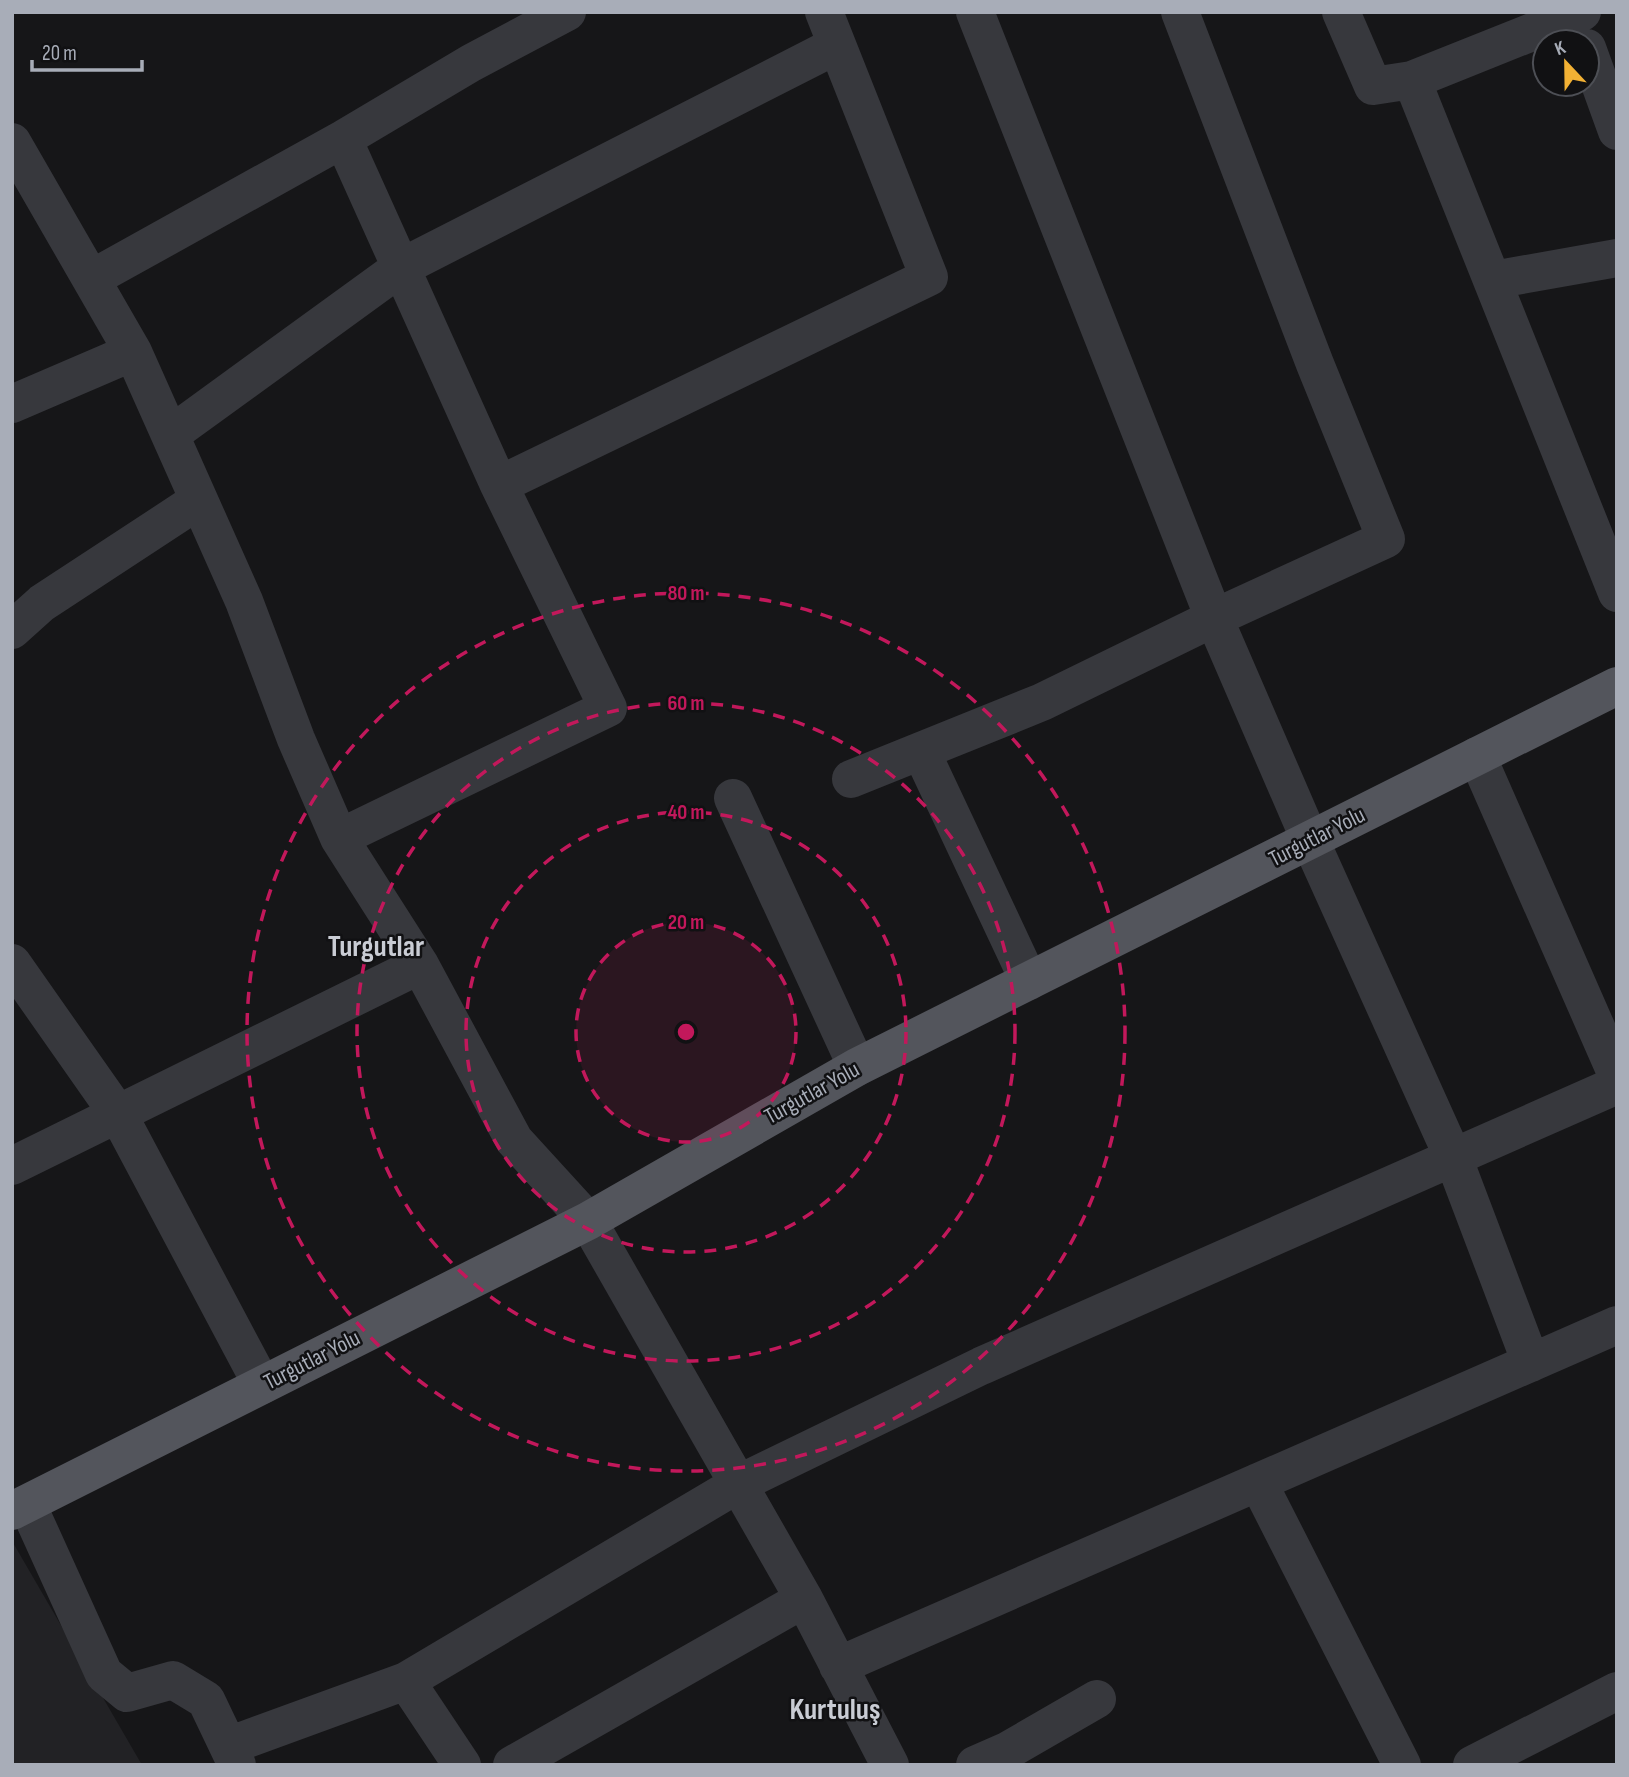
<svg xmlns="http://www.w3.org/2000/svg" width="1629" height="1777" viewBox="0 0 1629 1777" font-family="'Sofia Sans Condensed',sans-serif">
<style>
.built{fill:#222225}
.lines{fill:none;stroke-linecap:round;stroke-linejoin:round}
.minor{stroke:#37383d;stroke-width:38}
.major{stroke:#53555c;stroke-width:38}
.ring{fill:none;stroke:#c2185b;stroke-width:3.5;stroke-dasharray:12 9}
.labels{text-anchor:middle;dominant-baseline:central;stroke-width:5;stroke-linejoin:round;paint-order:stroke}
.street-label{font-size:23px;fill:#a8adb8;stroke:#111113}
.district-label{font-size:30px;font-weight:bold;fill:#c9ccd4;stroke:#111113}
.centre{fill:#c2185b;stroke:#111113;stroke-width:3.5}
.ring-label{font-size:21px;text-anchor:middle;font-weight:bold;fill:#c2185b;stroke:#111113;stroke-width:5;stroke-linejoin:round;paint-order:stroke}
</style>
<rect width="100%" height="100%" fill="#161618"/>
<path class="built" d="M 12,1541 L 142,1765 L 12,1765 Z"/>
<g class="lines">
<path class="minor" d="M 975,12 L 1214,618 L 1310,840 L 1453,1157 L 1531,1363
M 1341,12 L 1373,86 L 1412,80 L 1582,12
M 1587,48 L 1617,131
M 1412,80 L 1617,593
M 12,142 L 133,352 L 244,601 L 296,739 L 339,838 L 420,965 L 514,1140 L 588,1221 L 804,1599 L 890,1765
M 91,279 L 343,139 L 471,63 L 567,12
M 1493,280 L 1617,258
M 12,404 L 133,352
M 170,435 L 400,268 L 837,45
M 499,485 L 929,277 L 824,12
M 12,630 L 42,603 L 199,500
M 921,751 L 1029,981
M 1477,756 L 1617,1075
M 851,779 L 1042,702 L 1214,618 L 1386,539 L 1315,364 L 1180,12
M 733,798 L 857,1067
M 339,838 L 608,708 L 499,485 L 343,139
M 12,963 L 118,1114 L 262,1385
M 12,1166 L 420,965
M 1258,1482 L 1402,1765
M 27,1504 L 104,1674 L 127,1693 L 173,1680 L 206,1700 L 237,1765
M 838,1666 L 1617,1325
M 406,1681 L 462,1765
M 228,1746 L 406,1681 L 740,1483 L 981,1366 L 1617,1085
M 512,1765 L 804,1599
M 975,1765 L 1007,1751 L 1097,1699
M 1472,1765 L 1617,1691"/>
<path class="major" d="M 12,1511 L 588,1221 L 857,1067 L 1617,686"/>
</g>
<circle cx="686" cy="1032" r="110" fill="#c2185b" fill-opacity=".12"/>
<g class="ring">
<circle cx="686" cy="1032" r="110"/>
<circle cx="686" cy="1032" r="220"/>
<circle cx="686" cy="1032" r="329"/>
<circle cx="686" cy="1032" r="439"/>
</g>
<g class="labels">
<g class="street-label">
<text transform="translate(1317 837) rotate(-27)">Turgutlar Yolu</text>
<text transform="translate(812 1093) rotate(-29)">Turgutlar Yolu</text>
<text transform="translate(312 1360) rotate(-27)">Turgutlar Yolu</text>
</g>
<g class="district-label">
<text x="376" y="947">Turgutlar</text>
<text x="835" y="1710">Kurtuluş</text>
</g>
</g>
<circle cx="686" cy="1032" r="10" class="centre"/>
<g class="ring-label">
<text x="686" y="600">80 m</text>
<text x="686" y="710">60 m</text>
<text x="686" y="819">40 m</text>
<text x="686" y="929">20 m</text>
</g>
<rect width="1629" height="1777" fill="none" stroke="#a8adb8" stroke-width="28"/>
<g transform="translate(1566 63) rotate(338)"><circle r="33" fill="#111113" stroke="#4d4f55" stroke-width="2"/>
<path d="M0-5L12 26L0 18L-12 26Z" fill="#f2b134"/>
<text y="-10" font-size="19" font-weight="bold" text-anchor="middle" fill="#a8adb8">K</text>
</g>
<path d="M32 60v10h110v-10" fill="none" stroke="#a8adb8" stroke-width="3.5"/>
<text x="42" y="60" font-size="21" fill="#a8adb8" stroke="#111113" stroke-width="5" paint-order="stroke">20 m</text>
</svg>
